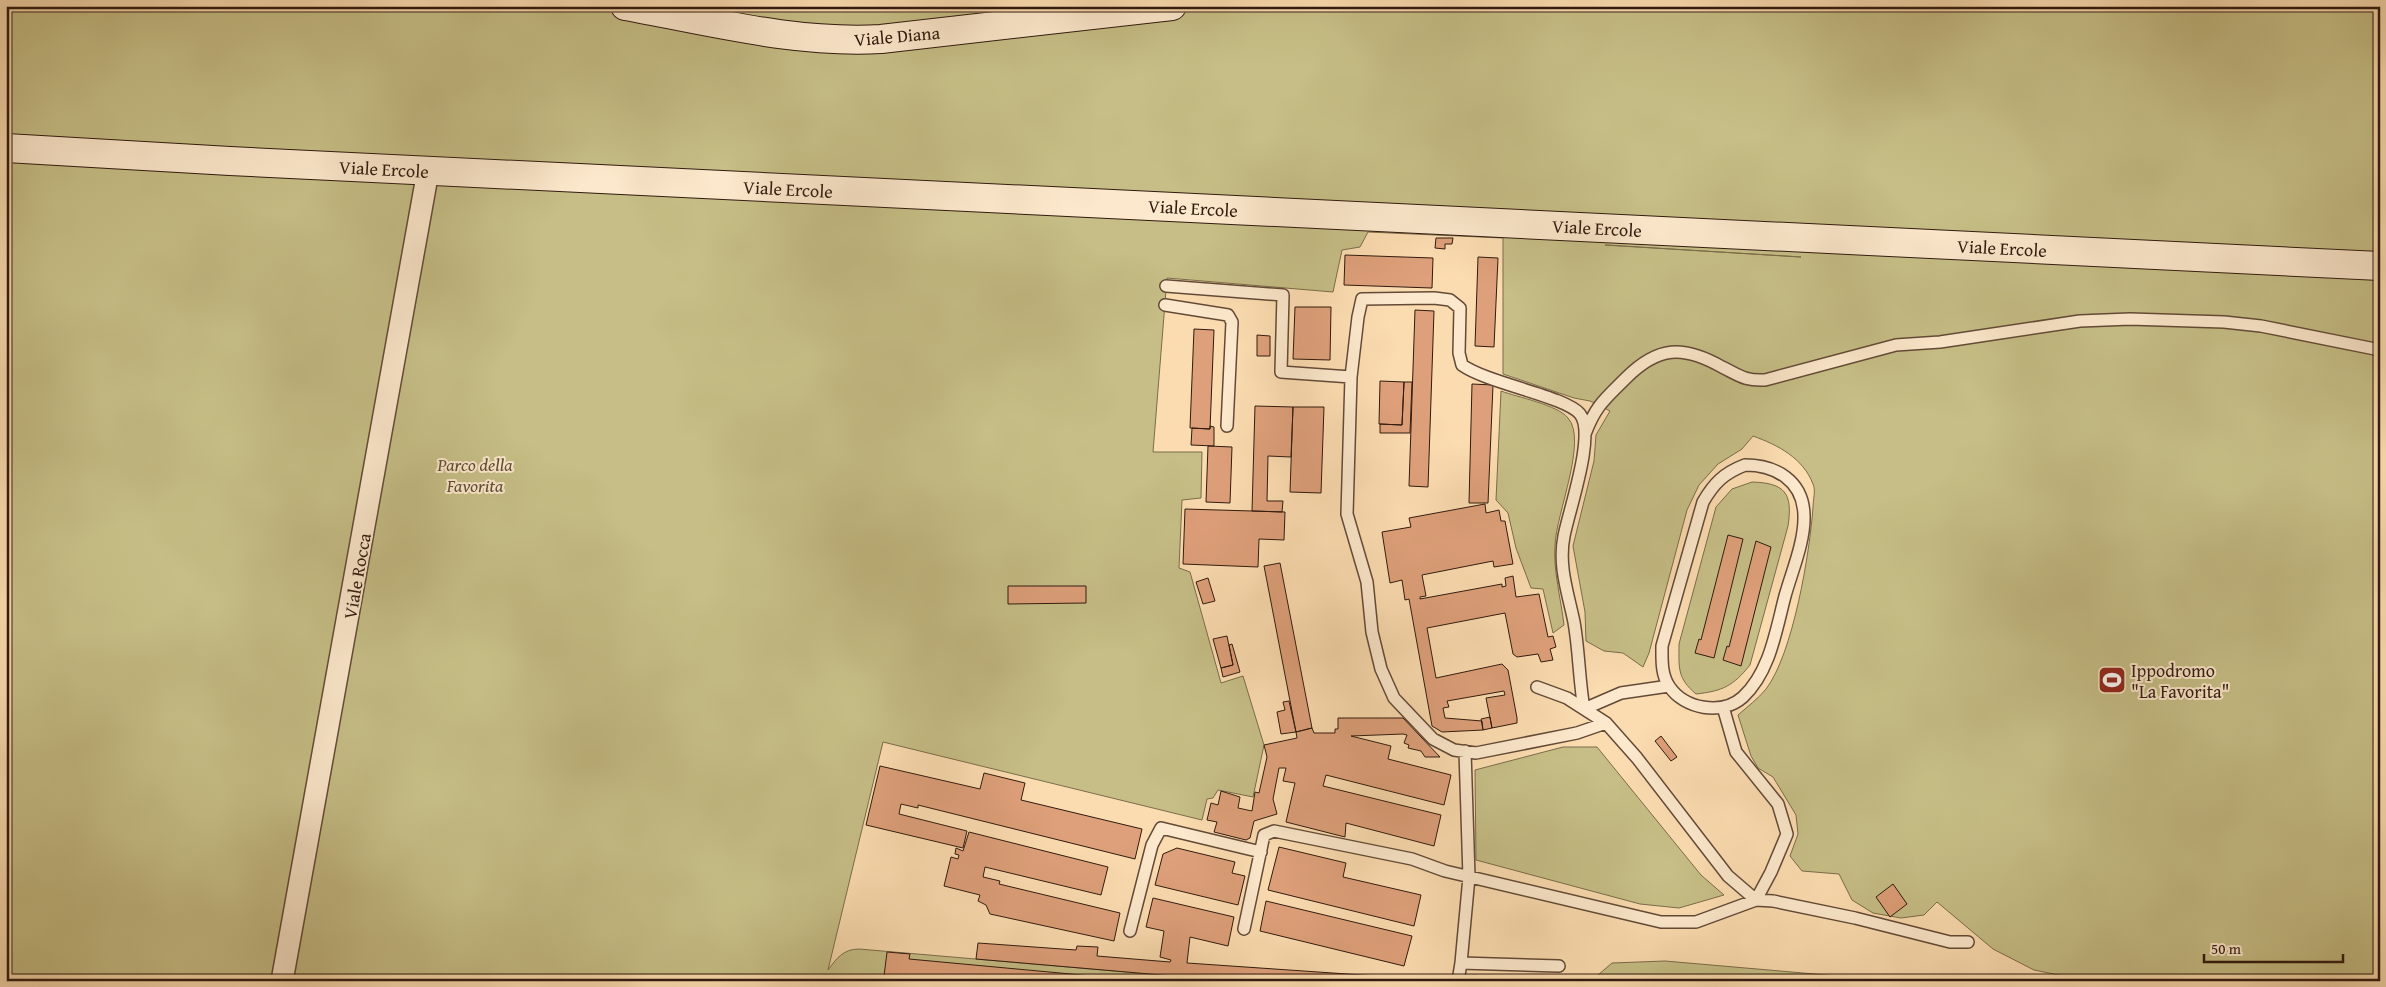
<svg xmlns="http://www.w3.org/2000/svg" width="2386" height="987" viewBox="0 0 2386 987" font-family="'Gentium Book Plus',serif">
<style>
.green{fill:#c6be86;stroke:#7b6c4a;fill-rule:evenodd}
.building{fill:#dea07a;stroke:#301a0f}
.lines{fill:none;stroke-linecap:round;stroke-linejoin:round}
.lane-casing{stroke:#634a37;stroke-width:14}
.street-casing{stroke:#634a37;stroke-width:24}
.secondary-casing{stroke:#301a0f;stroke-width:30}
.lane{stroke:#fce8cc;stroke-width:11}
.street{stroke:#fce8cc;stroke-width:21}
.secondary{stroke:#fce8cc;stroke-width:28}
.labels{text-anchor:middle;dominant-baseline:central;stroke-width:4;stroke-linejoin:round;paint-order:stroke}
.street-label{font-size:18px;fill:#301a0f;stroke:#fce8cc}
.park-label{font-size:18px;font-style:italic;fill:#5d4b33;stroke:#fce8cc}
.poi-label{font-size:18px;fill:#301a0f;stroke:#fce8cc;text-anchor:start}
</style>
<rect width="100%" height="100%" fill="#fbdcb0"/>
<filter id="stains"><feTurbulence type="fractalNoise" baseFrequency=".004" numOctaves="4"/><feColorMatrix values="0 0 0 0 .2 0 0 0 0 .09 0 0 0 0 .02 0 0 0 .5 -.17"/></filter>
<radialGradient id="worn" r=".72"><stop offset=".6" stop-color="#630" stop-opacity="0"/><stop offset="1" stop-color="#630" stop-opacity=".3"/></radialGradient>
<path class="green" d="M 6,6 L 2380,6 L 2380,981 L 2088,981 L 2034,970 L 1993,949 L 1937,902 L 1924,915 L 1901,918 L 1873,913 L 1852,900 L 1839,874 L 1802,871 L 1790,856 L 1798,834 L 1796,815 L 1773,777 L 1758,768 L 1751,756 L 1738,715 C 1747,707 1758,699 1766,689 C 1793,654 1810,552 1813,507 C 1813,500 1816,490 1813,484 C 1803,458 1778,445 1753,436 L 1742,449 L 1718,464 L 1699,485 L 1687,510 L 1649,653 L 1643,667 L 1623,653 L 1604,651 L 1586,641 L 1585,612 L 1573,546 L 1594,461 L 1596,435 L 1610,411 L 1590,401 L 1574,398 L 1503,374 L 1503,238 L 1368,232 L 1360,247 L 1342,250 L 1333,292 L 1167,278 L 1153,452 L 1202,452 L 1201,498 L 1182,500 L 1179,568 L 1190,572 L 1221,683 L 1243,676 L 1264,745 L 1253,797 L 1218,790 L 1213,798 L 1207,799 L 1202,820 L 883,742 L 828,970 C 836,959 843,949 859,949 L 1231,981 L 6,981 ZM 1605,245 L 1801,257 L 1606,245 Z
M 1501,391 C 1517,397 1558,405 1568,418 C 1588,440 1556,514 1555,545 C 1553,570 1561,599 1564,625 L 1553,633 L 1543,589 L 1531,588 L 1516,548 L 1508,513 L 1496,500 Z
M 1752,482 C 1785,483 1793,493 1788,526 L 1750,665 C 1733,686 1723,691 1696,694 C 1677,678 1679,668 1679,644 L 1716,507 L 1732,489 Z
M 1563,747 L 1597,747 L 1701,875 L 1724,895 L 1679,908 L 1640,904 L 1476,860 L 1475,770 Z
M 1665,961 L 1895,981 L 1591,981 L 1612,963 Z
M 1473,975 L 1542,981 L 1473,981 Z"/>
<path class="building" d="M 1436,238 L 1453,238 L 1452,244 L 1445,244 L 1445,249 L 1435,248 Z
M 1345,255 L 1433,258 L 1432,288 L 1344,285 Z
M 1478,257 L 1498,258 L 1494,347 L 1475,346 Z
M 1295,307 L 1331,307 L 1330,360 L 1293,359 Z
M 1415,310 L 1434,311 L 1428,487 L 1409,486 Z
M 1194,329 L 1214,330 L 1210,429 L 1190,428 Z
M 1257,335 L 1270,336 L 1270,356 L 1257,356 Z
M 1380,381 L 1404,382 L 1402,425 L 1379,424 Z
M 1404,382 L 1412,382 L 1410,433 L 1380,433 L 1380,424 L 1402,425 Z
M 1472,384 L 1493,385 L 1488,503 L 1469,503 Z
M 1255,406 L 1293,407 L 1291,457 L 1268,456 L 1267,501 L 1283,501 L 1282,512 L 1252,511 Z
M 1293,407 L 1324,407 L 1321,493 L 1290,492 Z
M 1210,426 L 1214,427 L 1214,446 L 1191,445 L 1192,428 L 1210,429 Z
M 1208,446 L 1232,447 L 1230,503 L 1206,502 Z
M 1485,504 L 1486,513 L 1499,510 L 1501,521 L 1505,521 L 1513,564 L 1494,567 L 1493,561 L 1422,575 L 1426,596 L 1420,597 L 1420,599 L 1502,584 L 1502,587 L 1506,586 L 1505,578 L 1513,576 L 1516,597 L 1539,594 L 1548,637 L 1553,636 L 1556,647 L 1550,649 L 1553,660 L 1541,662 L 1538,654 L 1517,657 L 1513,654 L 1505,613 L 1427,628 L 1436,678 L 1502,664 L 1508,670 L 1517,718 L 1517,723 L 1492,728 L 1486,698 L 1505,695 L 1504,691 L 1447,701 L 1449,707 L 1443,708 L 1445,718 L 1482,721 L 1483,730 L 1442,732 L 1432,726 L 1409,599 L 1405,600 L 1402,580 L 1390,583 L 1382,532 L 1411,527 L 1409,518 Z
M 1185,509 L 1285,512 L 1284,540 L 1259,539 L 1258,567 L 1183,564 Z
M 1728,535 L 1743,539 L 1714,658 L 1695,653 L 1699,639 L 1701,640 Z
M 1756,541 L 1771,547 L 1741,666 L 1723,660 L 1727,646 L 1729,647 Z
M 1280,563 L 1312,728 L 1296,732 L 1264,566 Z
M 1208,578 L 1215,601 L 1203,604 L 1196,582 Z
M 1008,586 L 1086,586 L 1086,603 L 1008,604 Z
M 1227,636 L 1233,665 L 1221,668 L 1213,639 Z
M 1232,644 L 1240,672 L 1223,677 L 1221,668 L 1233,665 L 1229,645 Z
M 1289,701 L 1296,732 L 1281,734 L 1277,712 L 1285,710 L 1283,702 Z
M 1490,717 L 1492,728 L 1483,730 L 1481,719 Z
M 1338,718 L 1403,718 L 1440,757 L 1425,757 L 1421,751 L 1408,748 L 1409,745 L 1404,743 L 1407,735 L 1403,734 L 1351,736 L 1391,746 L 1388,759 L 1451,775 L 1444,805 L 1326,775 L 1323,786 L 1441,815 L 1434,846 L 1346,823 L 1345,837 L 1286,822 L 1295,783 L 1283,781 L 1286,768 L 1279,768 L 1273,799 L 1277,814 L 1254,821 L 1250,838 L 1246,840 L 1214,832 L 1217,822 L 1207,820 L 1211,803 L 1218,805 L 1221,791 L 1240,797 L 1238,808 L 1252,811 L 1255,792 L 1259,793 L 1267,757 L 1264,745 L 1297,738 L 1296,732 L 1312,728 L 1314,733 L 1335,733 L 1335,729 L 1338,729 Z
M 1661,736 L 1677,757 L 1671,761 L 1655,741 Z
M 880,766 L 980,789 L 984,773 L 1025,783 L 1021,800 L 1142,829 L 1135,859 L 918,805 L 918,808 L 901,804 L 899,814 L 967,831 L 963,848 L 866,825 Z
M 969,832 L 1108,867 L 1101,895 L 985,867 L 983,877 L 1000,881 L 999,884 L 1120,913 L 1114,941 L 990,914 L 986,905 L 978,901 L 980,895 L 944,886 L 951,857 L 958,859 L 959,855 L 955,854 L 956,848 L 963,851 Z
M 1279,847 L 1346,863 L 1343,877 L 1421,895 L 1414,926 L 1268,890 Z
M 1177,848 L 1235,862 L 1232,873 L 1245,876 L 1238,905 L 1155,885 L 1163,854 Z
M 1893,884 L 1907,904 L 1890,917 L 1876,897 Z
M 1153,898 L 1234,917 L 1228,946 L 1190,937 L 1187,963 L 1391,977 L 1391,981 L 1231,981 L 976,959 L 978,943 L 1076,950 L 1077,946 L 1098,947 L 1097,956 L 1170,962 L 1171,960 L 1160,957 L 1164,931 L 1146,927 Z
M 1266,901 L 1412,936 L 1404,966 L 1260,931 Z
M 887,952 L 910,954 L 909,959 L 1146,981 L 937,981 L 884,976 Z"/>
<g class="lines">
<defs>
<path id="lane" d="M 1166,286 L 1283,295 L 1281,372 L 1351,377 L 1347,514 L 1367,582 L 1372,632 L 1381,669 L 1394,698 L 1433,739 L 1454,750 L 1476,753 L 1577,733 L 1606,723
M 1165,305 L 1228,315 L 1232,322 L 1227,426
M 1351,377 L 1358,317 L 1362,299 L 1434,298 L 1450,300 L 1460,308 L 1459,353 L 1462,365 C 1489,384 1565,396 1580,414 C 1596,434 1569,510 1564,536 C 1558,566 1568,593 1574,622 C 1579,650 1579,680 1584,709 L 1621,693 L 1669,686
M 1585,434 C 1596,405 1605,399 1626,378 C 1658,346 1683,345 1722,367 C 1740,376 1745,381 1765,380 L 1896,345 L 1940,342 L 2080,321 L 2130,319 L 2224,322 L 2261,326 L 2380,350
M 1745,465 C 1775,465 1803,480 1804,515 C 1805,541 1792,571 1785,596 C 1776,630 1770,672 1743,697 C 1722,716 1684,709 1669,686 C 1661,674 1662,659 1662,646 L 1703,502 C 1714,483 1724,473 1745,465 Z
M 1537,687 L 1567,698 L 1606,723 L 1637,758 L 1728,876 L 1756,900 L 1771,872 L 1787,834 L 1778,804 L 1736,752 L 1723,707
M 1244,929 L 1264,835 L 1274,831 L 1412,859 L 1445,871 L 1661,922 L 1696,922 L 1756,900 L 1773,901 L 1855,918 L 1950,942 L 1968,942
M 1130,931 L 1152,845 L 1161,828 L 1261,852
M 1461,963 L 1469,877 L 1465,751
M 1458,981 L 1461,963 L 1559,966"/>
<path id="street" d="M 282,981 L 428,171"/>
<path id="secondary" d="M 625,6 C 709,21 795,44 881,39 L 1172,6
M 6,148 L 230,161 L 2380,266"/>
</defs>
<use href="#lane" class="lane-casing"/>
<use href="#street" class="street-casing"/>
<use href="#secondary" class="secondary-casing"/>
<use href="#lane" class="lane"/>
<use href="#street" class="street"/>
<use href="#secondary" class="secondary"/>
</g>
<defs>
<symbol id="stadium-square" viewBox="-11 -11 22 22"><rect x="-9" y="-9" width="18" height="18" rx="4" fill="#8f2418" stroke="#fce8cc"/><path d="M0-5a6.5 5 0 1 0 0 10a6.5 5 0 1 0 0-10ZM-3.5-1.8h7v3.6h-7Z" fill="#fff"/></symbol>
</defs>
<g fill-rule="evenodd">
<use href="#stadium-square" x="2096" y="664" width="32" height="32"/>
</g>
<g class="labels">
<g class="street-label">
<text transform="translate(897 36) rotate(-5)">Viale Diana</text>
<text transform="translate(384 169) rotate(3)">Viale Ercole</text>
<text transform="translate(788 189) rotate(3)">Viale Ercole</text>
<text transform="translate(1193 208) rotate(3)">Viale Ercole</text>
<text transform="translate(1597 228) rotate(3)">Viale Ercole</text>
<text transform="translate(2002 248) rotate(3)">Viale Ercole</text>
<text transform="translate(357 576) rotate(-80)">Viale Rocca</text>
</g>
<g class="park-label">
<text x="475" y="464">Parco della<tspan x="475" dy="21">Favorita</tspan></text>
</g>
<g class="poi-label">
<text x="2131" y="670">Ippodromo<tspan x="2131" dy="21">"La Favorita"</tspan></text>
</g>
</g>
<rect width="2386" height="987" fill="none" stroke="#fbdcb0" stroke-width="25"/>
<rect x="8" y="8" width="2371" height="972" fill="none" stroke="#301a0f" stroke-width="2.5"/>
<rect x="12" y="12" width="2361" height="962" fill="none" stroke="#301a0f"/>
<path d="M2204 954v8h139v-8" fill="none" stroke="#301a0f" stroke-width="2.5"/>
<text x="2211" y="954" font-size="15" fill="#301a0f" stroke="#fce8cc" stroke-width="4" paint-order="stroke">50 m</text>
<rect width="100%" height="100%" filter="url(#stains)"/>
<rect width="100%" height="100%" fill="url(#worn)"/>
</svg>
